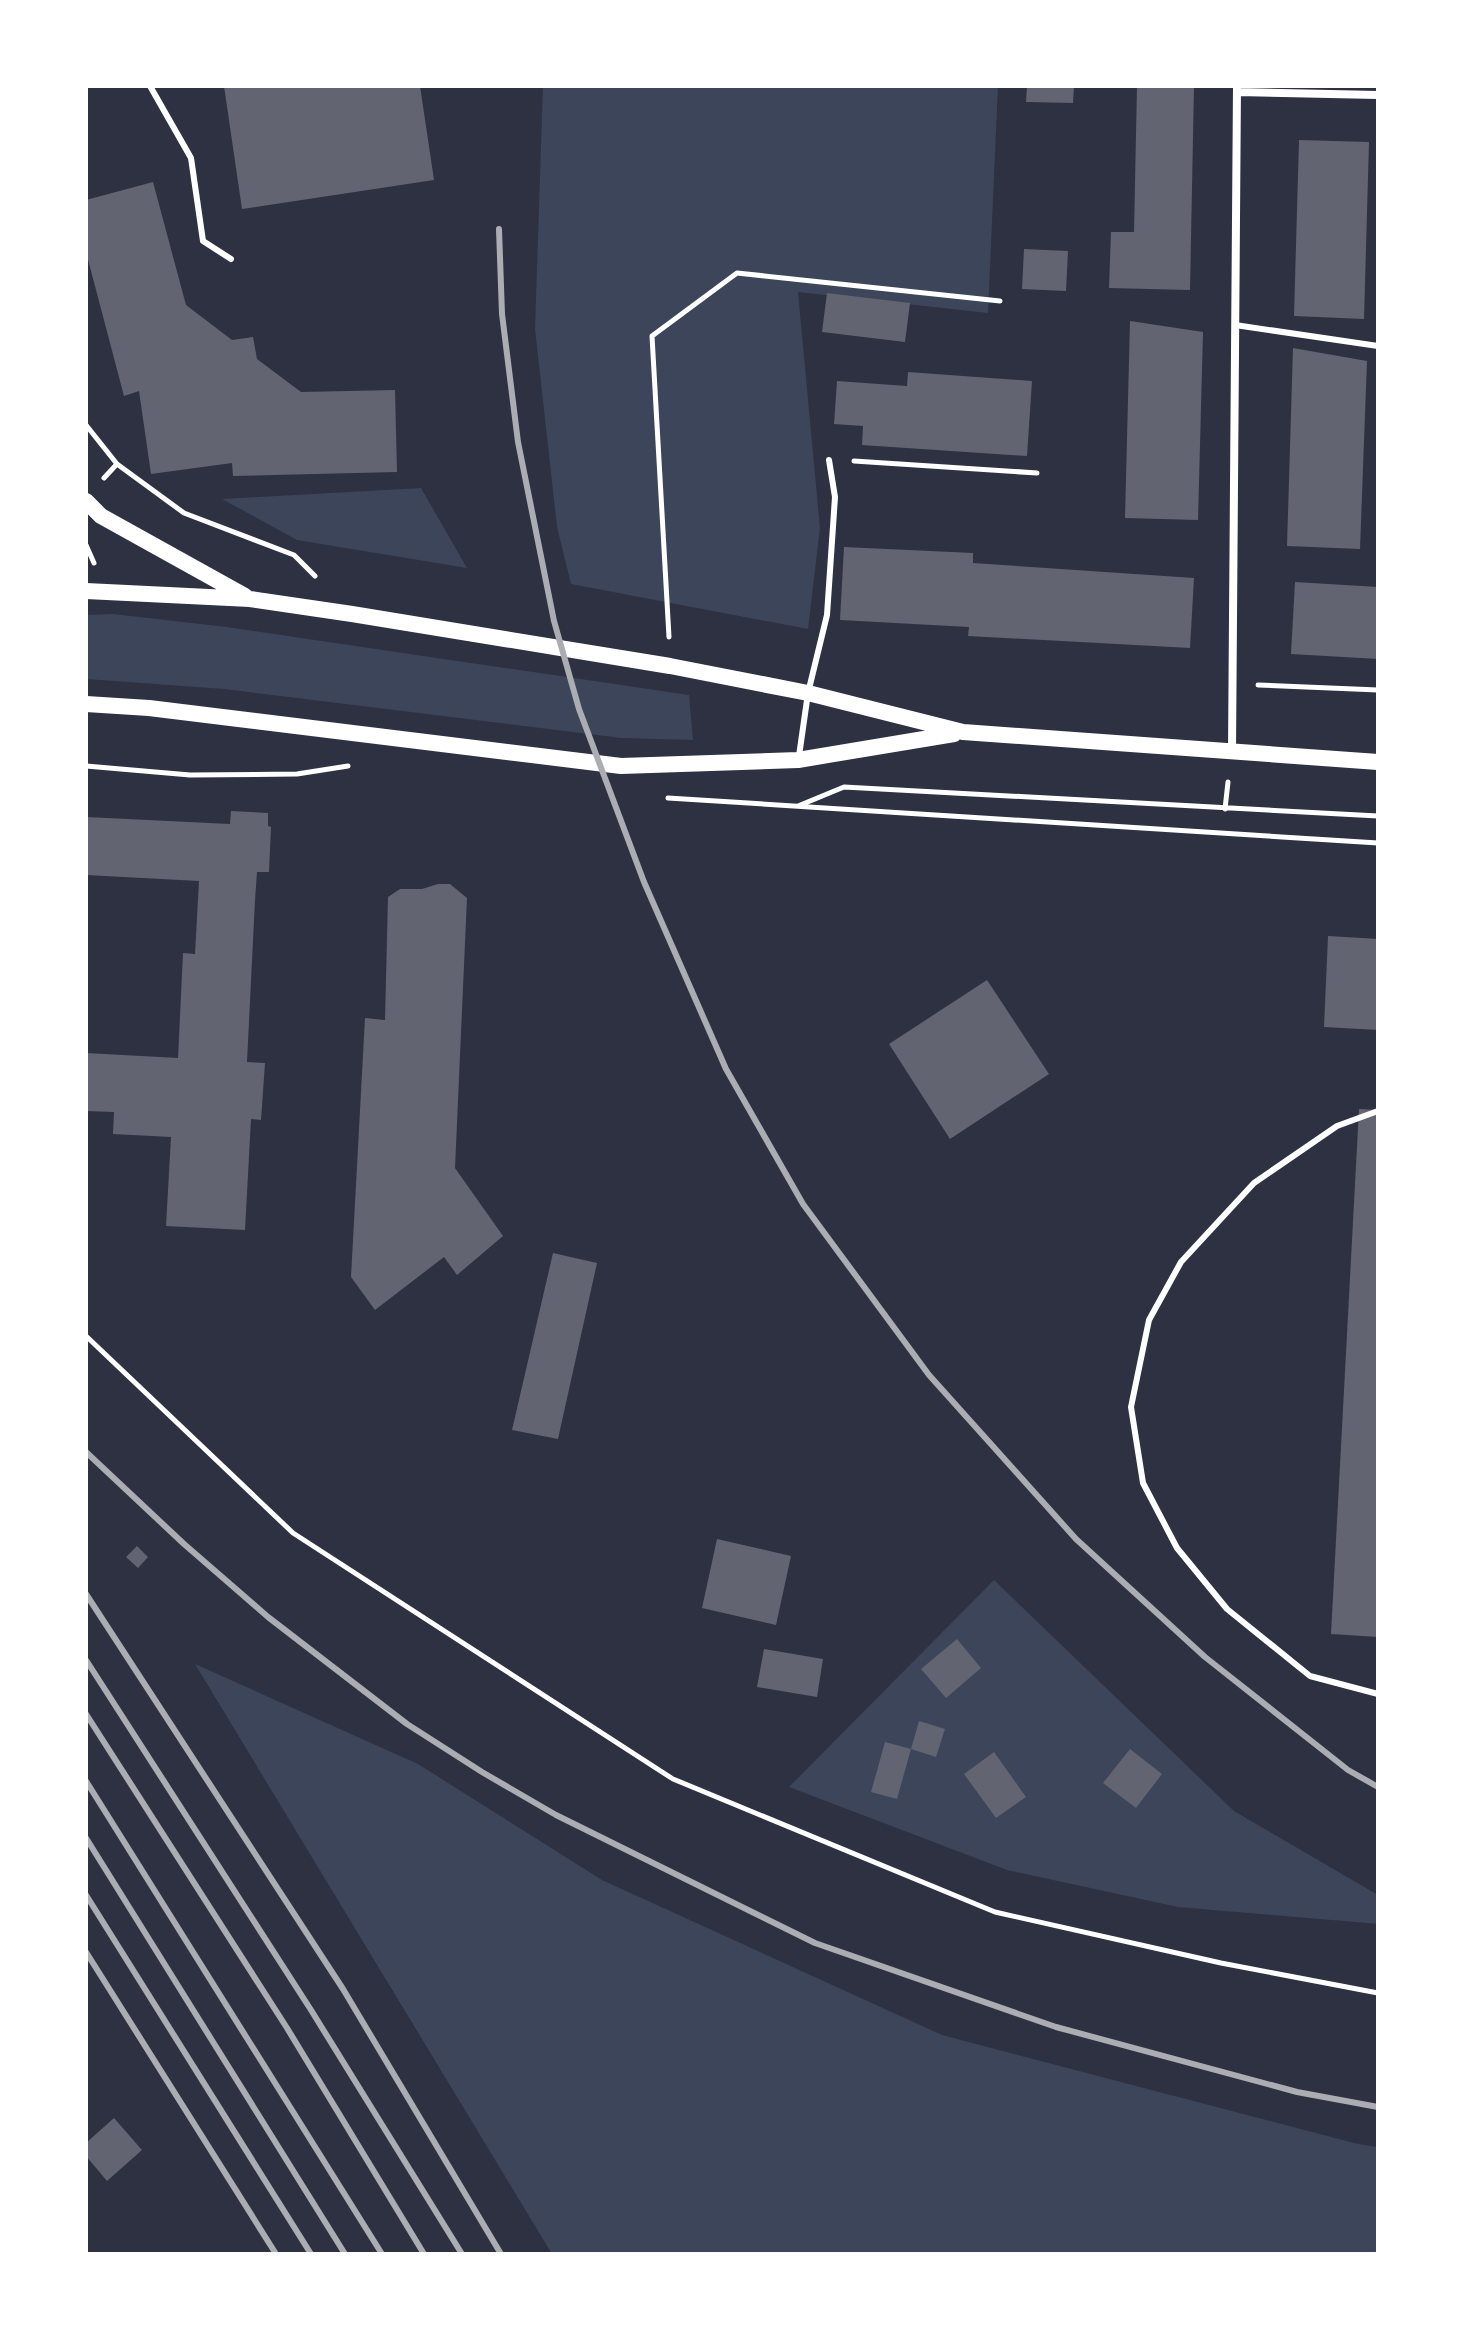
<svg xmlns="http://www.w3.org/2000/svg" width="1464" height="2340" viewBox="0 0 1464 2340" font-family="'Libre Baskerville',serif">
<style>
.green{fill:#3c4559}
.building{fill:#626471}
.lines{fill:none;stroke-linecap:round;stroke-linejoin:round}
.path{stroke:#fff;stroke-width:5}
.service{stroke:#fff;stroke-width:6}
.minor{stroke:#fff;stroke-width:8}
.secondary{stroke:#fff;stroke-width:16}
.rail{stroke:#abadb3;stroke-width:6}
</style>
<rect width="100%" height="100%" fill="#2d3142"/>
<path class="green" d="M 543,86 L 998,86 L 988,313 L 798,292 L 820,528 L 808,629 L 571,584 L 557,527 L 535,329 Z
M 421,488 L 467,568 L 297,540 L 222,499 Z
M 113,614 L 227,627 L 689,695 L 693,740 L 621,738 L 224,689 L 86,679 L 86,615 Z
M 994,1580 L 1234,1811 L 1378,1895 L 1378,1924 L 1178,1907 L 1007,1870 L 789,1787 Z
M 195,1664 L 418,1764 L 602,1880 L 942,2035 L 1358,2144 L 1378,2147 L 1378,2254 L 552,2254 Z"/>
<path class="building" d="M 224,86 L 420,86 L 434,180 L 242,209 Z
M 1027,86 L 1074,86 L 1073,103 L 1026,102 Z
M 1137,86 L 1194,86 L 1190,290 L 1109,288 L 1111,232 L 1134,232 Z
M 1299,140 L 1369,142 L 1364,319 L 1294,316 Z
M 153,182 L 186,305 L 232,340 L 253,337 L 257,359 L 301,392 L 395,390 L 397,472 L 233,476 L 232,463 L 151,474 L 139,391 L 124,396 L 86,252 L 86,200 Z
M 1024,249 L 1068,251 L 1066,291 L 1022,289 Z
M 827,293 L 910,303 L 905,342 L 822,332 Z
M 1130,321 L 1203,332 L 1198,520 L 1125,518 Z
M 1293,348 L 1367,361 L 1360,549 L 1287,546 Z
M 908,372 L 1032,381 L 1027,456 L 862,445 L 863,426 L 834,424 L 837,381 L 907,386 Z
M 844,547 L 973,553 L 973,563 L 1194,578 L 1190,648 L 968,636 L 969,627 L 840,620 Z
M 1295,582 L 1378,587 L 1378,659 L 1291,654 Z
M 231,811 L 268,813 L 268,826 L 271,827 L 269,872 L 257,872 L 255,900 L 247,1062 L 265,1063 L 261,1120 L 251,1119 L 245,1230 L 166,1226 L 171,1137 L 113,1134 L 114,1112 L 86,1111 L 86,1053 L 178,1058 L 183,953 L 195,954 L 199,881 L 86,875 L 86,817 L 230,824 Z
M 438,884 L 450,884 L 467,898 L 455,1168 L 503,1236 L 457,1275 L 444,1257 L 375,1310 L 351,1277 L 365,1018 L 385,1020 L 388,897 L 400,889 L 422,889 Z
M 1328,936 L 1378,939 L 1378,1030 L 1324,1027 Z
M 987,980 L 1049,1074 L 950,1139 L 889,1044 Z
M 1359,1109 L 1378,1110 L 1378,1637 L 1331,1634 Z
M 553,1253 L 597,1263 L 558,1439 L 512,1430 Z
M 717,1539 L 791,1556 L 776,1625 L 702,1608 Z
M 137,1546 L 148,1557 L 138,1568 L 126,1557 Z
M 957,1639 L 981,1668 L 946,1698 L 921,1669 Z
M 764,1649 L 823,1659 L 817,1697 L 757,1687 Z
M 919,1721 L 945,1729 L 936,1757 L 911,1749 L 897,1799 L 871,1792 L 885,1742 L 911,1749 Z
M 1130,1749 L 1162,1774 L 1136,1808 L 1103,1783 Z
M 994,1752 L 1026,1797 L 996,1818 L 964,1774 Z
M 114,2118 L 142,2150 L 107,2181 L 86,2156 L 86,2143 Z"/>
<g class="lines">
<path class="path" d="M 86,425 L 117,464 L 184,513 L 294,555 L 315,576
M 854,461 L 1037,473
M 104,478 L 117,464
M 86,545 L 94,563
M 669,637 L 652,336 L 737,273 L 1000,301
M 1258,685 L 1378,690
M 86,766 L 190,775 L 297,774 L 348,766
M 668,798 L 1378,843
M 798,806 L 844,787 L 1378,816
M 1225,809 L 1228,782
M 86,1336 L 293,1533 L 673,1779 L 995,1912 L 1221,1963 L 1378,1993"/>
<path class="service" d="M 150,86 L 191,158 L 203,241 L 231,259
M 1235,325 L 1378,346
M 799,756 L 808,693 L 827,615 L 835,497 L 829,460
M 1378,1111 L 1337,1126 L 1254,1183 L 1181,1262 L 1149,1320 L 1131,1407 L 1143,1483 L 1177,1548 L 1227,1609 L 1310,1676 L 1378,1694"/>
<path class="minor" d="M 1237,92 L 1378,95
M 1232,751 L 1237,86"/>
<path class="secondary" d="M 86,501 L 101,516 L 245,596
M 86,591 L 250,599 L 352,614 L 670,666 L 808,693 L 963,732 L 1378,762
M 86,704 L 149,708 L 621,766 L 798,760 L 954,734"/>
<path class="rail" d="M 499,229 L 502,314 L 518,442 L 554,621 L 579,709 L 644,882 L 726,1069 L 803,1204 L 929,1375 L 1076,1539 L 1205,1657 L 1348,1770 L 1378,1787
M 86,1452 L 184,1544 L 268,1617 L 407,1724 L 482,1772 L 556,1815 L 815,1943 L 1056,2027 L 1297,2092 L 1378,2107
M 86,1594 L 343,1989 L 501,2254
M 86,1660 L 311,2010 L 462,2254
M 86,1714 L 287,2028 L 424,2254
M 86,1781 L 382,2254
M 86,1838 L 345,2254
M 86,1895 L 311,2254
M 86,1952 L 276,2254"/>
</g>
<rect width="1464" height="2340" fill="none" stroke="#ffffff" stroke-width="176"/>
</svg>
